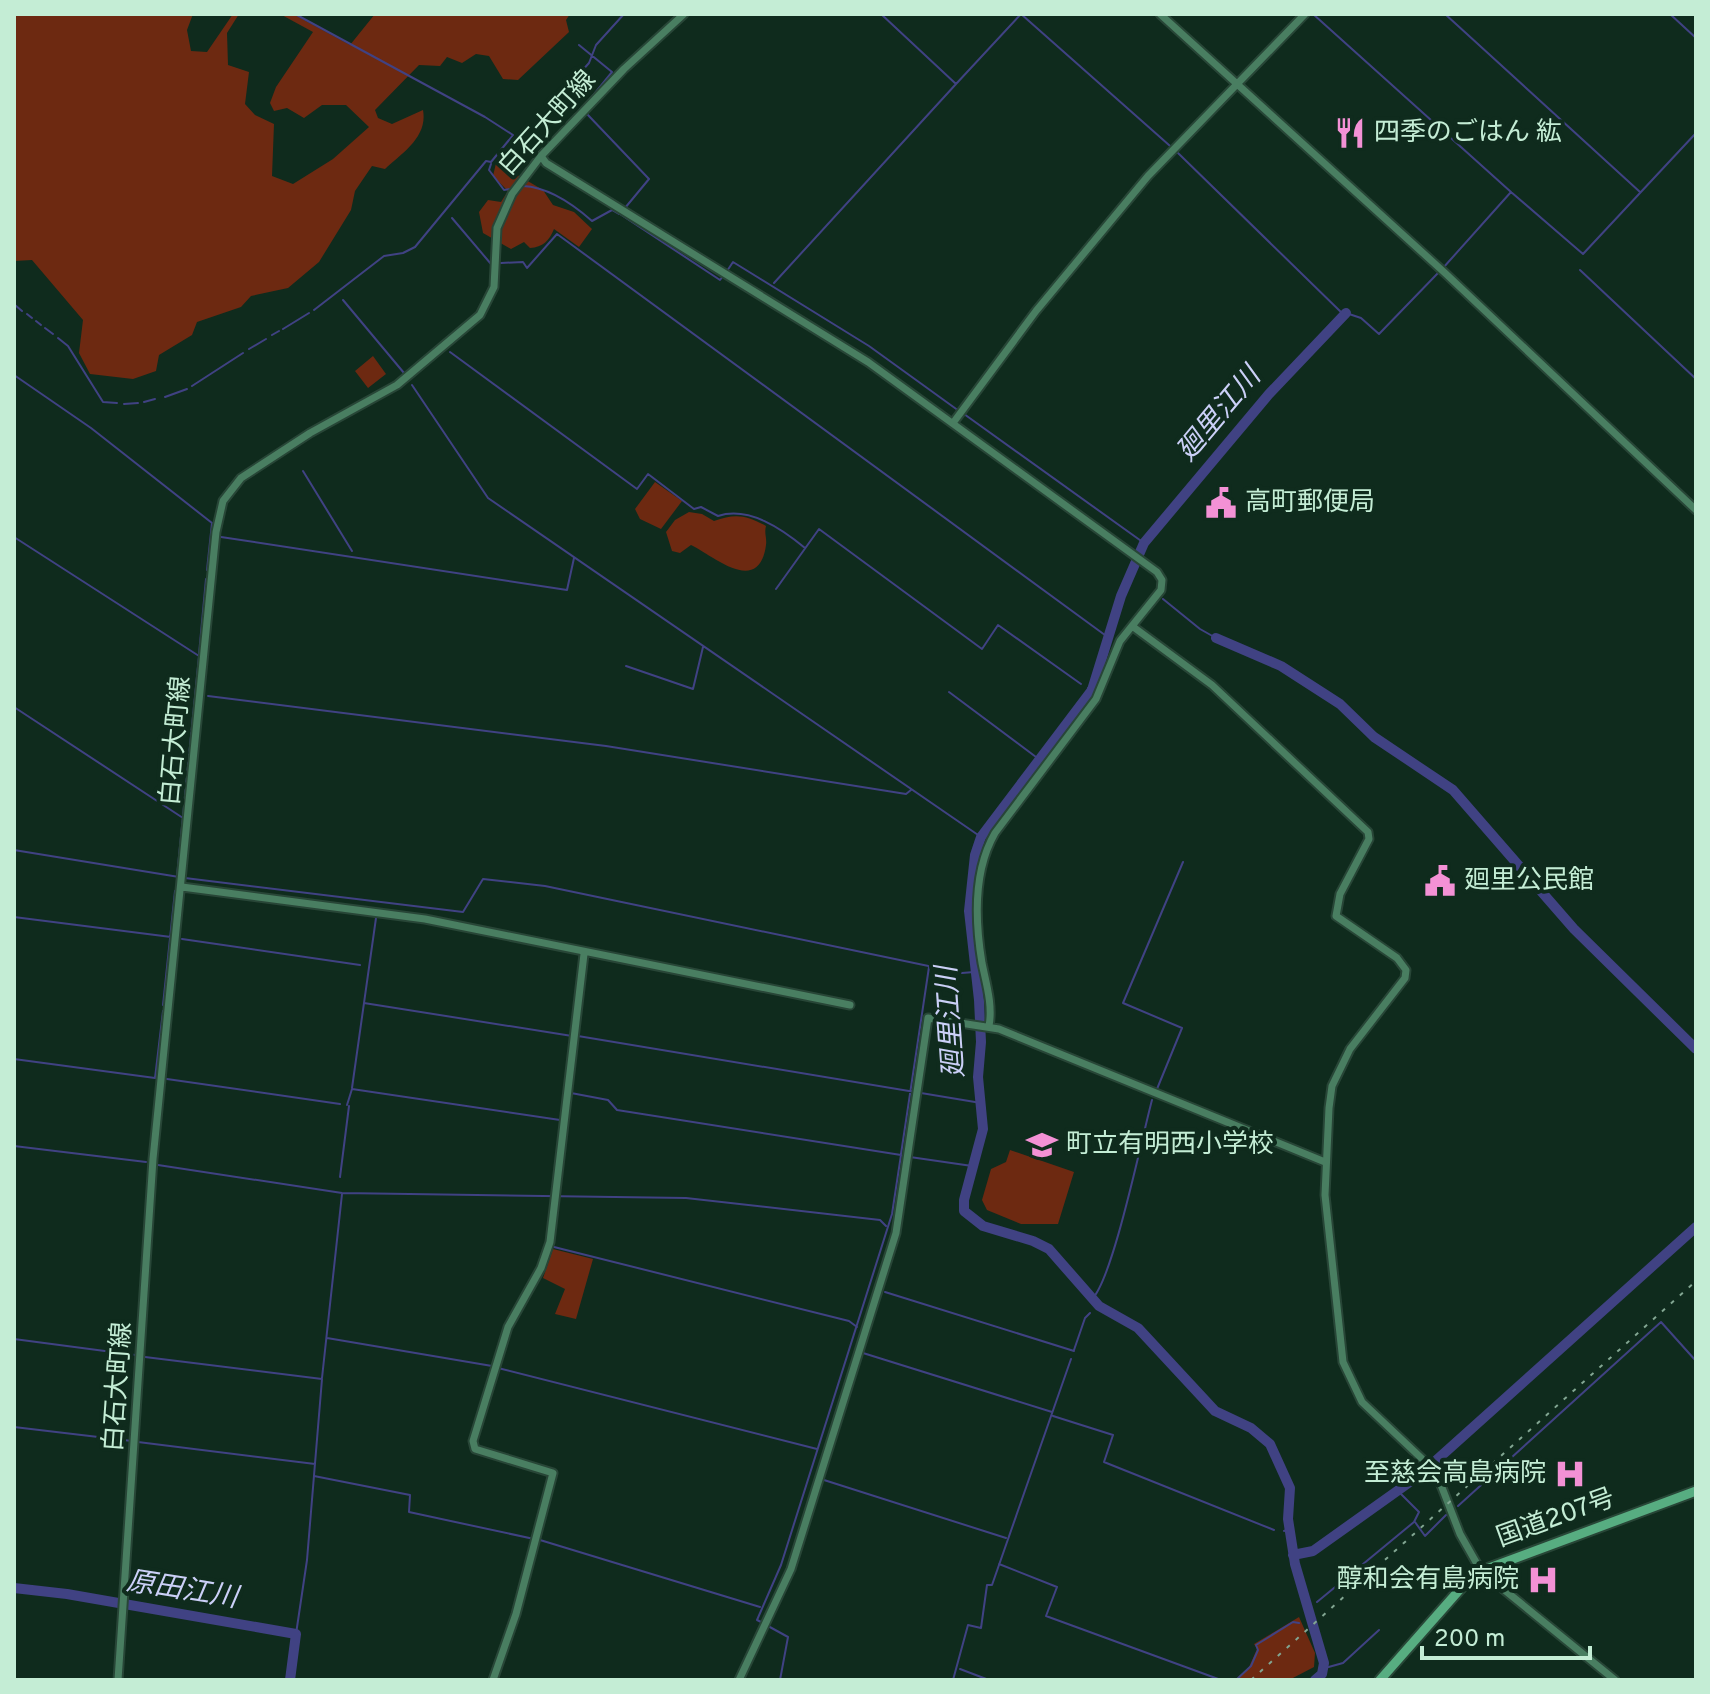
<svg xmlns="http://www.w3.org/2000/svg" width="1710" height="1694" viewBox="0 0 1710 1694" font-family="Overpass,'Noto Sans JP',sans-serif">
<style>
.green{fill:#6d2911}
.lines{fill:none;stroke-linecap:round;stroke-linejoin:round}
.stream{stroke:#404283;stroke-width:2}
.river{stroke:#404283;stroke-width:10}
.secondary-casing{stroke:#284637;stroke-width:11}
.highway-casing{stroke:#284637;stroke-width:13}
.secondary{stroke:#497e61;stroke-width:7}
.highway{stroke:#57ad81;stroke-width:9}
.rail{stroke:#82a692;stroke-width:2;stroke-dasharray:4 8;stroke-linecap:butt}
.labels{text-anchor:middle;dominant-baseline:central;stroke-width:8;stroke-linejoin:round;paint-order:stroke}
.street-label{font-size:26px;fill:#c4edd5;stroke:#0f2b1d}
.poi-label{font-size:26px;fill:#c4edd5;stroke:#0f2b1d;text-anchor:start}
.water-label{font-size:28px;font-style:italic;fill:#cbd0f7;stroke:#0f2b1d}
</style>
<rect width="100%" height="100%" fill="#0f2b1d"/>
<path class="green" d="M 14,14 L 193,14 L 187,30 L 191,51 L 207,52 L 233,14 L 239,14 L 227,33 L 228,65 L 249,72 L 245,104 L 255,115 L 274,124 L 272,176 L 293,184 L 333,159 L 369,127 L 346,105 L 322,105 L 304,118 L 287,108 L 274,111 L 270,103 L 276,87 L 313,32 L 280,14 L 293,14 L 350,45 L 375,14 L 570,14 L 566,20 L 569,32 L 518,80 L 503,79 L 489,56 L 476,54 L 462,63 L 447,57 L 440,66 L 419,65 L 375,110 L 378,118 L 392,124 L 423,110 C 428,137 402,153 385,169 L 372,166 L 355,191 L 351,210 L 319,262 L 288,288 L 251,296 L 241,307 L 197,322 L 192,335 L 159,355 L 156,371 L 133,379 L 90,374 L 79,353 L 83,320 L 32,260 L 14,261 Z
M 501,157 L 507,169 L 543,190 L 553,205 L 574,212 L 592,229 L 579,247 L 554,229 C 549,241 543,247 530,248 L 524,242 L 511,249 L 483,233 L 479,212 L 488,200 L 501,202 L 508,191 L 493,176 L 497,159 Z
M 373,356 L 386,374 L 368,388 L 355,371 Z
M 655,482 L 682,501 L 661,529 L 640,519 L 635,509 Z
M 689,512 L 702,514 L 714,521 C 735,513 747,515 766,526 C 764,533 767,538 766,545 C 759,598 711,554 691,545 L 680,553 L 672,551 L 666,532 L 675,520 Z
M 1010,1150 L 1074,1172 L 1058,1224 L 1021,1224 L 987,1210 L 982,1200 L 991,1169 L 1006,1162 Z
M 553,1249 L 593,1259 L 576,1319 L 555,1314 L 565,1289 L 543,1278 Z
M 1299,1617 L 1315,1653 L 1314,1667 L 1289,1680 L 1235,1680 L 1249,1667 L 1257,1649 L 1254,1644 Z"/>
<g class="lines">
<path class="stream" d="M 295,14 L 485,117 L 513,135 L 509,140 L 523,147 L 536,122 L 589,63 L 596,45 L 624,14
M 881,14 L 956,84 L 1021,14
M 1021,14 L 1178,153 L 1344,315
M 1313,14 L 1511,192
M 1445,14 L 1640,192
M 1670,14 L 1696,38
M 579,45 L 612,72 L 587,103
M 587,114 L 649,179 L 620,214 L 720,280 L 723,276
M 491,164 L 489,170 L 504,190 L 510,189
M 523,186 C 548,187 574,205 592,221 L 612,210 L 619,214
M 452,218 L 491,264
M 501,263 L 523,262 L 527,268 L 557,234 L 1109,638
M 1443,268 L 1511,192 L 1583,254 L 1696,133
M 1580,270 L 1696,379
M 727,271 L 733,262 L 869,346 L 959,411
M 774,283 L 956,84
M 343,300 L 404,373
M 15,305 L 22,311
M 314,310 L 384,256 L 403,253 L 415,247 L 486,161 L 491,162 L 509,140
M 1346,313 L 1361,318 L 1379,334 L 1438,273
M 27,314 L 32,318
M 36,321 L 41,325
M 45,328 L 53,334
M 283,329 L 309,313
M 272,335 L 279,331
M 58,338 L 68,346 L 103,402 L 117,403
M 249,349 L 266,339
M 450,352 L 637,489 L 648,474 L 694,509 L 701,507 L 718,516 C 749,506 782,529 805,548
M 14,375 L 91,428 L 212,523 L 207,570
M 412,385 L 488,498 L 981,837
M 192,386 L 243,353
M 165,397 L 187,389
M 144,402 L 155,399
M 124,404 L 138,403
M 964,414 L 1144,543
M 303,471 L 352,551
M 14,537 L 199,656 L 177,876
M 221,537 L 567,590 L 574,558
M 776,589 L 819,529 L 982,649 L 998,625 L 1081,684
M 1163,599 L 1200,629 L 1216,638
M 199,654 L 206,579
M 626,666 L 693,689 L 703,647
M 1088,688 L 1092,690
M 949,692 L 1040,760
M 208,696 L 606,746 L 906,794 L 911,790
M 14,707 L 183,818
M 14,850 L 179,877
M 185,878 L 463,912 L 483,879 L 545,886 L 962,973 L 974,972
M 14,917 L 171,937
M 182,939 L 360,965
M 364,1003 L 572,1036
M 163,1005 L 175,891
M 578,1036 L 981,1103
M 14,1059 L 155,1078 L 163,1011
M 167,1079 L 340,1104
M 352,1088 L 376,918
M 1157,1089 L 1182,1028 L 1123,1003 L 1183,862
M 571,1093 L 608,1100 L 617,1110 L 901,1155 L 892,1214 L 781,1565 L 757,1620 L 763,1623
M 347,1105 L 352,1089 L 560,1120
M 14,1146 L 146,1162
M 901,1154 L 929,967
M 910,1157 L 972,1166
M 158,1165 L 342,1193 L 686,1198 L 880,1220 L 886,1226
M 340,1177 L 349,1106
M 554,1247 L 849,1321 L 857,1327
M 885,1292 L 1074,1351
M 1092,1299 C 1113,1279 1142,1137 1152,1100
M 1096,1308 L 1099,1306
M 327,1338 L 492,1366
M 14,1339 L 135,1355
M 1074,1350 L 1085,1318 L 1090,1313
M 863,1353 L 1052,1412
M 145,1357 L 322,1379 L 307,1560 L 296,1634
M 498,1368 L 817,1449
M 322,1378 L 342,1194
M 1053,1416 L 1113,1435 L 1104,1462 L 1274,1530
M 14,1427 L 132,1441
M 138,1442 L 315,1464
M 314,1476 L 410,1495 L 409,1512 L 534,1539
M 824,1480 L 1006,1538
M 1458,1506 L 1661,1322 L 1696,1361
M 1415,1522 L 1425,1536 L 1446,1515
M 1284,1531 L 1289,1529
M 540,1540 L 760,1607
M 999,1564 L 1057,1587 L 1046,1616 L 1221,1680
M 1317,1602 L 1414,1522 L 1419,1512 L 1398,1491
M 768,1626 L 788,1637 L 780,1680
M 1325,1668 L 1343,1663 L 1379,1630
M 960,1669 L 989,1680
M 953,1680 L 968,1625 L 981,1628 L 987,1585 L 992,1585 L 1071,1359
M 1236,1680 L 1251,1666 L 1258,1650 L 1256,1645 L 1293,1622 L 1299,1623"/>
<path class="river" d="M 1216,638 L 1281,666 L 1340,704 L 1374,737 L 1453,790 L 1574,929 L 1696,1049
M 1293,1555 L 1313,1551 L 1421,1474 L 1696,1227
M 14,1588 L 67,1594 L 296,1634 L 290,1680
M 1315,1680 L 1322,1674 L 1324,1663 L 1295,1564 L 1288,1519 L 1290,1488 L 1270,1444 L 1251,1428 L 1215,1411 L 1138,1328 L 1099,1306 L 1049,1249 L 1033,1241 L 983,1226 L 964,1211 L 964,1200 L 983,1129 L 978,1077 L 981,1042 L 979,1000 L 969,911 L 975,855 L 981,837 L 1092,690 L 1121,596 L 1144,543 L 1269,394 L 1346,313"/>
<defs>
<path id="secondary" d="M 1160,14 L 1445,273 L 1696,510
M 541,156 L 546,163 L 868,362 L 1157,572 L 1162,580 L 1161,590 L 1132,626 L 1212,685 L 1368,832 L 1369,839 L 1340,894 L 1336,916 L 1397,958 L 1406,970 L 1405,978 L 1350,1049 L 1332,1086 L 1329,1108 L 1325,1195 L 1343,1362 L 1362,1402 L 1436,1472 L 1460,1534 L 1481,1571 L 1615,1680
M 953,423 L 1036,311 L 1148,176 L 1305,14
M 182,887 L 425,919 L 850,1005
M 989,1026 C 993,1005 986,983 982,963 C 975,921 973,871 995,833 L 1096,699 L 1120,641 L 1132,626
M 118,1680 L 153,1159 L 216,532 L 223,501 L 241,478 L 310,433 L 397,385 L 480,315 L 494,287 L 497,228 L 512,194 L 541,156 L 624,69 L 684,14
M 493,1680 L 516,1614 L 553,1473 L 475,1449 L 473,1441 L 508,1327 L 541,1268 L 550,1242 L 584,954
M 739,1680 L 791,1569 L 896,1233 L 928,1018 L 999,1029 L 1325,1162"/>
<path id="highway" d="M 1380,1680 L 1469,1579 L 1481,1571 L 1696,1491"/>
</defs>
<use href="#secondary" class="secondary-casing"/>
<use href="#highway" class="highway-casing"/>
<use href="#secondary" class="secondary"/>
<use href="#highway" class="highway"/>
<path class="rail" d="M 1251,1680 L 1696,1281"/>
</g>
<defs>
<symbol id="restaurant-bare" viewBox="-9 -9 18 18"><path d="M-5-6h1v4h1v-4h1v4h1v-4h1v5L-1.5 .5V6h-2V.5L-5-1ZM5-6V6H3V1.5H1.5Q1.5-4 5-6Z" fill="#f391d5" stroke="#0f2b1d" stroke-width="2.5" paint-order="stroke"/></symbol>
<symbol id="civic-bare" viewBox="-9 -9 18 18"><path d="M-.6-6.5H3V-4.5H.6V-3L4-1V1h2V6H-6V1h2V-1L-.6-3ZM-1.2 2.5V6h2.4V2.5Z" fill="#f391d5" stroke="#0f2b1d" stroke-width="2.5" paint-order="stroke"/></symbol>
<symbol id="school-bare" viewBox="-9 -9 18 18"><path d="M0-5L7-2L0 1L-7-2ZM-4 1L0 2.5L4 1V4Q0 6-4 4Z" fill="#f391d5" stroke="#0f2b1d" stroke-width="2.5" paint-order="stroke"/></symbol>
<symbol id="hospital-bare" viewBox="-9 -9 18 18"><path d="M-5-5h3v3.5h4V-5h3V5h-3V1.5h-4V5h-3Z" fill="#f391d5" stroke="#0f2b1d" stroke-width="2.5" paint-order="stroke"/></symbol>
</defs>
<g fill-rule="evenodd">
<use href="#restaurant-bare" x="1328" y="111" width="44" height="44"/>
<use href="#civic-bare" x="1199" y="481" width="44" height="44"/>
<use href="#civic-bare" x="1418" y="859" width="44" height="44"/>
<use href="#school-bare" x="1020" y="1123" width="44" height="44"/>
<use href="#hospital-bare" x="1548" y="1452" width="44" height="44"/>
<use href="#hospital-bare" x="1521" y="1558" width="44" height="44"/>
</g>
<g class="labels">
<g class="street-label">
<text transform="translate(548 124) rotate(-48)">白石大町線</text>
<text transform="translate(177 741) rotate(-85)">白石大町線</text>
<text transform="translate(119 1387) rotate(-86)">白石大町線</text>
<text transform="translate(1556 1519) rotate(-20)">国道207号</text>
</g>
<g class="poi-label">
<text x="1374" y="133">四季のごはん 紘</text>
<text x="1245" y="503">高町郵便局</text>
<text x="1464" y="881">廻里公民館</text>
<text x="1066" y="1145">町立有明西小学校</text>
<text x="1546" y="1474" text-anchor="end">至慈会高島病院</text>
<text x="1519" y="1580" text-anchor="end">醇和会有島病院</text>
</g>
<g class="water-label">
<text transform="translate(1220 415) rotate(-50)">廻里江川</text>
<text transform="translate(952 1022) rotate(-94)">廻里江川</text>
<text transform="translate(182 1591) rotate(9)">原田江川</text>
</g>
</g>
<rect width="1710" height="1694" fill="none" stroke="#c4edd5" stroke-width="32"/>
<path d="M1422 1646v12h168v-12" fill="none" stroke="#c4edd5" stroke-width="4"/>
<text x="1434" y="1646" font-size="24" fill="#c4edd5" stroke="#0f2b1d" stroke-width="6" paint-order="stroke">200 m</text>
</svg>
